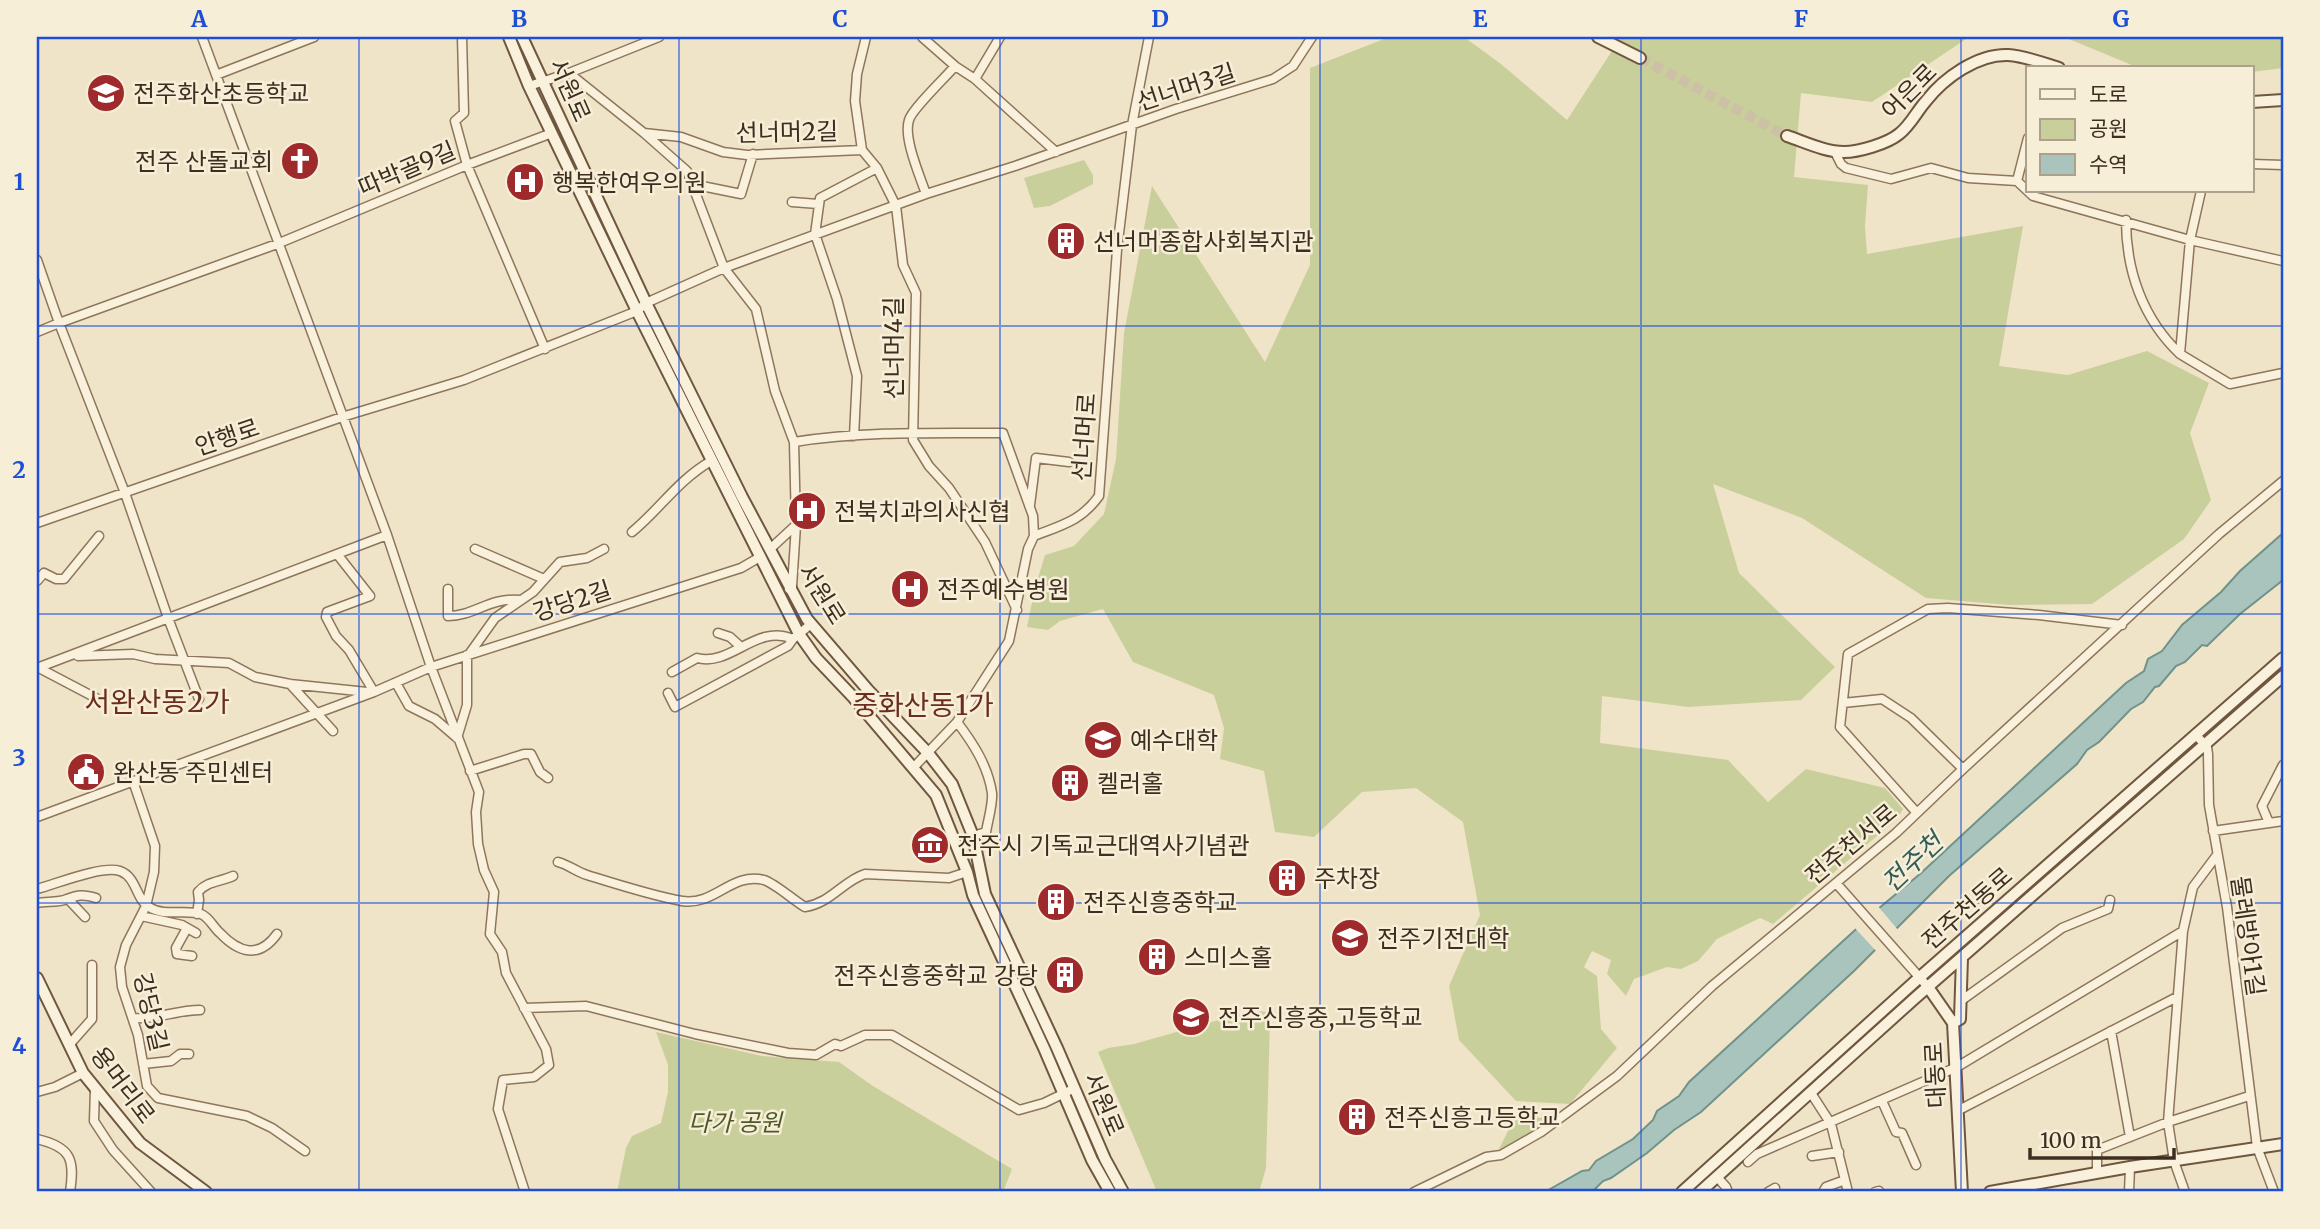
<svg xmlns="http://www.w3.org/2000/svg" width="2320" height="1229" viewBox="0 0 2320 1229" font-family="Merriweather,'Noto Sans KR',serif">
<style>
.green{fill:#c9cf9b}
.water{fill:#a9c4bc;stroke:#6f938a;stroke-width:2}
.pier{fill:#f0e4c8}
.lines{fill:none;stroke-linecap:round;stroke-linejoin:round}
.secondary-tunnel{stroke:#ccc0a6;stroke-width:10;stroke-dasharray:10 5;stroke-linecap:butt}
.street-casing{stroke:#8d765c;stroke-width:11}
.secondary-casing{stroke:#6f573f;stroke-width:14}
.street{stroke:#faf1dc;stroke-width:8}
.secondary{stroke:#faf1dc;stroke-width:10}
.grid{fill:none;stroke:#1d4ed8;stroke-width:2;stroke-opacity:0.55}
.labels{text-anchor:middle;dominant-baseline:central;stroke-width:5;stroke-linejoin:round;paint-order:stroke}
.street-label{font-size:24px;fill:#3d2e20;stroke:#f7eed8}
.poi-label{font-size:24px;fill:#3d2e20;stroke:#f7eed8;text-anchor:start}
.park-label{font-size:24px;font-style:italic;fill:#4d5a26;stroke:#f7eed8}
.water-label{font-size:26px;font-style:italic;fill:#2f5d5a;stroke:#f7eed8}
.quarter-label{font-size:28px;fill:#6b2e1e;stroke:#f7eed8}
.neatline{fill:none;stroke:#1d4ed8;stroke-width:2.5}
.grid-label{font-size:23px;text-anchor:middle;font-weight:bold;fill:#1d4ed8}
</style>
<rect width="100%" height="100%" fill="#f0e4c8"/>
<path class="green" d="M 1389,37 L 1464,37 L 1501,64 L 1567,120 L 1621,37 L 1969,37 L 1872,102 L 1801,93 L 1794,177 L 1868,185 L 1865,226 L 1867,254 L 2023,226 L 1999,366 L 2068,375 L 2147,351 L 2209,383 L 2190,433 L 2211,500 L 2184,539 L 2092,604 L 2009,605 L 1926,598 L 1802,518 L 1713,484 L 1739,573 L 1835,667 L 1801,700 L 1688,707 L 1602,696 L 1600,743 L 1728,760 L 1768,802 L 1806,769 L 1885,788 L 1903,809 L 1897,819 L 1773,924 L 1760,918 L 1717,939 L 1698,961 L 1681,969 L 1667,967 L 1634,979 L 1626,996 L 1607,974 L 1611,960 L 1592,951 L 1584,967 L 1597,976 L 1601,1029 L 1617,1048 L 1570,1104 L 1516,1101 L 1459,1040 L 1449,986 L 1480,915 L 1463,822 L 1416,788 L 1362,792 L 1314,837 L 1275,832 L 1264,771 L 1220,759 L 1224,728 L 1214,695 L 1133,662 L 1103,609 L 1060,621 L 1048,630 L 1027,627 L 1035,588 L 1045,555 L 1074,546 L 1104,514 L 1116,459 L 1124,333 L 1152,186 L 1265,362 L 1310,265 L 1310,68 Z
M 2064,37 L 2283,37 L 2283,68 L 2252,72 L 2252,68 L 2139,68 Z
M 1084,160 L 1093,175 L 1093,184 L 1050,206 L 1034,208 L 1024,178 Z
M 1254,1010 L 1266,1012 L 1270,1020 L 1266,1168 L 1259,1192 L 1157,1192 L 1098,1052 L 1108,1048 L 1134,1044 Z
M 656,1032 L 762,1056 L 839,1062 L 873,1086 L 1012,1169 L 1003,1192 L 617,1192 L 626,1148 L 632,1136 L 661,1123 L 668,1092 L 668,1065 Z
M 1511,1115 L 1543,1118 L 1556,1117 L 1498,1151 L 1508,1131 Z"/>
<path class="water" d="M 2283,533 L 2283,580 L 2240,614 L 2207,646 L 2202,645 L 2185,662 L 2176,666 L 2159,686 L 2155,687 L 2143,702 L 2131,709 L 2099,742 L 2087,750 L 2077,764 L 1949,876 L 1854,971 L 1701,1112 L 1674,1130 L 1647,1153 L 1611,1178 L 1603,1181 L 1594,1190 L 1584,1192 L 1545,1192 L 1582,1171 L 1589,1170 L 1596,1161 L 1633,1139 L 1653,1120 L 1657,1111 L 1679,1096 L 1689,1082 L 1878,909 L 1920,874 L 2126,683 L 2144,671 L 2148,659 L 2162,651 L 2182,625 L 2221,592 L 2240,571 Z"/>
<path class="pier" d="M 1877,905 L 1898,930 L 1877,952 L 1854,927 Z"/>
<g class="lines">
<path class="secondary-tunnel" d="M 1640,58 L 1787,136"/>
<defs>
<path id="street" d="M 202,37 L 387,535 L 431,667 L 479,792 L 476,812 L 478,844 L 484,870 L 494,892 L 490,934 L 502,952 L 506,973 L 546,1049 L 549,1065 L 534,1077 L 503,1080 L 498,1109 L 525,1192
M 462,37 L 464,113 L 455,121 L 467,165 L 545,349
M 866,37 L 857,74 L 855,101 L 862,150 L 877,168 L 896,206 L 903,265 L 916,293 L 913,440 L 929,466 L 949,488 L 985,542 L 1017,610
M 922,37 L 955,66 L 975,79 L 1056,152
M 569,73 L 644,133 L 687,171 L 724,268 L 756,309 L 775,391 L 794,442 L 796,525 L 792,587 L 789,589
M 216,75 L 314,37
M 975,79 L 1000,37
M 529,86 L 569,73 L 659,37
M 644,133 L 681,137 L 723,152 L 747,155 L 862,150
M 1835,152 L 1841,164 L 1846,168 L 1891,179 L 1931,168 L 1968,178 L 2017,181 L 2033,196 L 2190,240 L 2283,261
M 2252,164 L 2283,165
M 2017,181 L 2028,138
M 692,184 L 741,194 L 753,154
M 2201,191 L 2190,240 L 2180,354 L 2230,384 L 2283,373
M 926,194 C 920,176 903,138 909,120 C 912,109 946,77 955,66
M 792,202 L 818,204
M 2126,220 C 2126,271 2143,319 2180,354
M 37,260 L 59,323 L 277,244 L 467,165 L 552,133
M 37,332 L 59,323 L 125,493 L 168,618 L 199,699
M 854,436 L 857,376 L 837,299 L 815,234 L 820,198 L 877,168
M 794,442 C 863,431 933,433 1003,433 L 1033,516 L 1034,536
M 1030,505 L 1036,458 L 1069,462
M 37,523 L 342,417 L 464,380 L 637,311 L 646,303 L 724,268 L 926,194 L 1015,166 L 1176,109 L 1273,79 L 1293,66 L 1312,37
M 632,532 C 661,508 677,481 711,461
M 475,549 L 544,579
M 770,549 L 796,525
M 337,554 L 370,596 L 327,612 L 326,617 L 336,636 L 349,650 L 374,692
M 37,581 L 44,573 L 56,579 L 64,579 L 99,536
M 448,589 L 448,616 C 475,616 489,597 520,600
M 718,633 L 730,637 L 741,647
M 470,653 L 495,618 L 533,592 L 560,562 L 587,558 L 604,549
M 78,656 L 133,654 L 155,659 L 229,663 L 255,677 L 290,684 L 367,692
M 37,667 L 96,698
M 37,668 L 387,535
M 672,672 L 697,658 C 731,667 756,623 793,639
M 396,683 L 409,706 L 435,719 L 456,737
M 290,684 L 333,731
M 668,693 L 675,707 L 788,646 L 793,639 L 811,624
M 1843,703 L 1882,699 L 1911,718 L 1963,769
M 957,722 C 973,743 988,766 992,793 C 993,804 988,820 986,832 L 973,836
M 2195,734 L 2207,747 L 2208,754 L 2209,805 L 2227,907 L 2257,1147 L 2274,1192
M 457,738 L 467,705 L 467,655
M 913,768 L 957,722 L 1009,641 L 1028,549 L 1034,536 C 1062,525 1081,521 1099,496 L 1117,250 L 1132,125 L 1149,37
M 470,771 L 524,754 L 531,754 L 540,772 L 548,778
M 133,781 L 155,846 L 154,872 L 146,906 L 126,945 L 120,967 L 122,987 L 138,1035 L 147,1086 L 158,1098 L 247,1116 L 272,1128 L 305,1151
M 1917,813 L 1840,727 L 1848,654 L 1928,609 L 1948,608 L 2039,615 L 2122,625
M 37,817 L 374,692 L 431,667 L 741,568 L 760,557
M 2269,823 L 2262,806 L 2283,765
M 2213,831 L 2283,821
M 558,862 C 569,865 577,872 587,875 C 616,884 653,896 682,901 C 715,906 731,872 764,880 C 776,884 793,900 805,907 C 831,903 843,881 865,874 L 949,878 L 967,872
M 1836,883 L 1928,987
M 37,889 C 56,884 102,865 120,871 C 137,877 136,900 149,907 C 164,917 185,909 201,914 C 210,918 213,927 220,933 C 239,953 259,959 277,934
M 68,899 L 85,917
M 37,903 C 46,901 58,903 67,899 C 78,895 83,894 96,898
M 197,914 L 199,900 L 198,892 C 207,881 220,882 233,876
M 141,916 L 182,925 L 196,933
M 187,928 L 176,948 L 177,954 L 192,956
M 1962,1000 L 2062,928 L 2108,909 L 2110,900
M 524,1008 L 586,1006 L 695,1034 L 788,1053 L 816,1055 L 835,1044 L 841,1046 L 865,1035 L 892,1035 L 1019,1110 L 1044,1103 L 1075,1088
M 133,1018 C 156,1020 176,1010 200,1010
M 2111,1031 L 2130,1137
M 69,1045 L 92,1019 L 92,965
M 143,1064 L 171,1061 L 180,1054 L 189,1054
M 95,1088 L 94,1121 L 113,1150 L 151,1192
M 37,1092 L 55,1087 L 83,1073
M 1811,1093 L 1831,1124 L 1848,1192
M 1882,1101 L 1896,1132 L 1902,1133 L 1916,1165
M 1959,1110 L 2177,997
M 37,1139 C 71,1147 75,1159 70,1192
M 1812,1156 L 1839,1152
M 1748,1162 L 1757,1154 L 1957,1067 L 2183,931
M 2097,1173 L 2097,1150 L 2168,1122 L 2249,1096
M 1718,1178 L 1726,1187 L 1728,1192
M 1414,1192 L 1486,1157 L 1501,1155 L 1541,1132 L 1617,1076 L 1712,986 L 1896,833 L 1963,769 L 2219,534 L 2283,481
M 1768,1192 L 1775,1188
M 1823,1192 L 1826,1187 L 1845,1180
M 1875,1192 L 1879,1191
M 2129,1192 L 2130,1167
M 2185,1192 L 2174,1161 L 2168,1122 L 2183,931 L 2193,887 L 2217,855"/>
<path id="secondary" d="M 509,37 L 529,86 L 637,311 L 799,634 L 816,658 L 853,697 L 936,795 L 967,872 L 973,895 L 1044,1048 L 1092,1160 L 1110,1192
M 522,37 L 646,303 L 742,497 L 807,619 L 868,690 L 928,753 L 952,784 L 973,836 L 985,894 L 1057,1048 L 1105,1159 L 1123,1192
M 1598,37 L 1640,58
M 2252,102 L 2283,100
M 1787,136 C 1805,142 1825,152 1844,152 C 1858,152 1887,144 1899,134 C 1910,126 1917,111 1926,101 C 1944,78 1977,54 2008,55 C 2025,56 2043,63 2059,68
M 37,978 L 83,1073 L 140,1143 L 206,1192
M 1928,987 L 1953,1023 L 1962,1192
M 1953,1023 L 1960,1019 L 1962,958
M 1682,1192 L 1920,977 L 2283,658
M 1700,1192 L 1914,999 L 2283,676
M 1990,1192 L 2130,1167 L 2283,1144"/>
</defs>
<use href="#street" class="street-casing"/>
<use href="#secondary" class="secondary-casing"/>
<use href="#street" class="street"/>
<use href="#secondary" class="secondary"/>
</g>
<path class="grid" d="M 359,37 L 359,1192M 679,37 L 679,1192M 1000,37 L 1000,1192M 1320,37 L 1320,1192M 1641,37 L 1641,1192M 1961,37 L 1961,1192M 37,326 L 2283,326M 37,614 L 2283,614M 37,903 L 2283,903"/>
<defs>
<symbol id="school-disc" viewBox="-11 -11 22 22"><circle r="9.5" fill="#9e2a2b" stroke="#f7eed8"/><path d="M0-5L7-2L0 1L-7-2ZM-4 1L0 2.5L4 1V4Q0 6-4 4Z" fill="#fff"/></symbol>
<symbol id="church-disc" viewBox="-11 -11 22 22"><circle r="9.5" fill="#9e2a2b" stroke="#f7eed8"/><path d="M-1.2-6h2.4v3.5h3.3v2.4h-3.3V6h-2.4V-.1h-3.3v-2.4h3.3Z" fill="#fff"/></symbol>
<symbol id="hospital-disc" viewBox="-11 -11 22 22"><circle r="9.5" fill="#9e2a2b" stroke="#f7eed8"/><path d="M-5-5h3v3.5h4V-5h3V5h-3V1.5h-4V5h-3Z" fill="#fff"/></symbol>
<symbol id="building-disc" viewBox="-11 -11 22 22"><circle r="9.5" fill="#9e2a2b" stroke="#f7eed8"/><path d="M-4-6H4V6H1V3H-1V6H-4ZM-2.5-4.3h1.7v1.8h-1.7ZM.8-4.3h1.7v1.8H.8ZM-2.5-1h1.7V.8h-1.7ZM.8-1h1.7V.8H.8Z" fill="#fff"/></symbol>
<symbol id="university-disc" viewBox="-11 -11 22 22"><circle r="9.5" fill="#9e2a2b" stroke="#f7eed8"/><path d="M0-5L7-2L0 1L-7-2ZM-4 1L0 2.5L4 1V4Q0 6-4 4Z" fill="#fff"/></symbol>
<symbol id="civic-disc" viewBox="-11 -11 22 22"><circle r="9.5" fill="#9e2a2b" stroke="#f7eed8"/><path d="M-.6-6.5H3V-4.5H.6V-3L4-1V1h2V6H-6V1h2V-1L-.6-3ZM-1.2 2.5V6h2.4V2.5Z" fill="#fff"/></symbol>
<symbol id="museum-disc" viewBox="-11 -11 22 22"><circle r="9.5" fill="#9e2a2b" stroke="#f7eed8"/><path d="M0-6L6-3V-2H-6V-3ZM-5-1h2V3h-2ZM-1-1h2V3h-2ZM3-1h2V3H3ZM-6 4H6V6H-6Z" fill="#fff"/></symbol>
</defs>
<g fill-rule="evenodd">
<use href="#school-disc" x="84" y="71" width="44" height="44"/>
<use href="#church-disc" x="278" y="139" width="44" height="44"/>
<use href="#hospital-disc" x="503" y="160" width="44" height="44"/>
<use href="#building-disc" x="1044" y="219" width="44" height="44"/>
<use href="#hospital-disc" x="785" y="489" width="44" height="44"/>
<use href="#hospital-disc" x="888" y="567" width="44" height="44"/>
<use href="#university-disc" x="1081" y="718" width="44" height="44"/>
<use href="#civic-disc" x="64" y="750" width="44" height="44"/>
<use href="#building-disc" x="1048" y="761" width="44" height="44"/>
<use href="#museum-disc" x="908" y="823" width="44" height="44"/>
<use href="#building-disc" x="1265" y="856" width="44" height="44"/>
<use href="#building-disc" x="1034" y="880" width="44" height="44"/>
<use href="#university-disc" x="1328" y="916" width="44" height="44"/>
<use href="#building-disc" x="1135" y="935" width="44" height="44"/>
<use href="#building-disc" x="1043" y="953" width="44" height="44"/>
<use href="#school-disc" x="1169" y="995" width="44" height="44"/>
<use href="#building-disc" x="1335" y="1095" width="44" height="44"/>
</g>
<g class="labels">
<g class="street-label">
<text transform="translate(1186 87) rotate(-18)">선너머3길</text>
<text transform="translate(570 90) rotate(66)">서원로</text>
<text transform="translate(1909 91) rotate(-45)">어은로</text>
<text transform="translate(787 132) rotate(-1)">선너머2길</text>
<text transform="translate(407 169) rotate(-23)">따박골9길</text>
<text transform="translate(893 348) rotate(-90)">선너머4길</text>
<text transform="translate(227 437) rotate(-19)">안행로</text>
<text transform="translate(1084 437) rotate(-86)">선너머로</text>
<text transform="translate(822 594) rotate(58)">서원로</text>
<text transform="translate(572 601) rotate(-18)">강당2길</text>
<text transform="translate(1851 844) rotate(-40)">전주천서로</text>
<text transform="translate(1967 908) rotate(-41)">전주천동로</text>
<text transform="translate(2248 936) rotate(82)">물레방아1길</text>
<text transform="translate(151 1012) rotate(77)">강당3길</text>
<text transform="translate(1935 1075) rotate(-93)">대동로</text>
<text transform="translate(123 1085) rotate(53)">용머리로</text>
<text transform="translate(1104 1104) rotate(67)">서원로</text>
</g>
<g class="poi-label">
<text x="133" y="93">전주화산초등학교</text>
<text x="273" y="161" text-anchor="end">전주 산돌교회</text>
<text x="552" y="182">행복한여우의원</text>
<text x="1093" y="241">선너머종합사회복지관</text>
<text x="834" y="511">전북치과의사신협</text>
<text x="937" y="589">전주예수병원</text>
<text x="1130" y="740">예수대학</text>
<text x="113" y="772">완산동 주민센터</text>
<text x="1097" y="783">켈러홀</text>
<text x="957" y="845">전주시 기독교근대역사기념관</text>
<text x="1314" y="878">주차장</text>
<text x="1083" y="902">전주신흥중학교</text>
<text x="1377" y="938">전주기전대학</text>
<text x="1184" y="957">스미스홀</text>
<text x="1038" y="975" text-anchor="end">전주신흥중학교 강당</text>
<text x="1218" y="1017">전주신흥중,고등학교</text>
<text x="1384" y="1117">전주신흥고등학교</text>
</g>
<g class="park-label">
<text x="735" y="1122">다가 공원</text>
</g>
<g class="water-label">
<text transform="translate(1912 862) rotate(-43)">전주천</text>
</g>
<g class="quarter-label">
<text x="157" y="702">서완산동2가</text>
<text x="923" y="705">중화산동1가</text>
</g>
</g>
<rect width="2320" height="1229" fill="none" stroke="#f7eed8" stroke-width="77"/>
<rect x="2026" y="66" width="228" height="126" fill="#f7eed8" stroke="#ada18e" stroke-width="2"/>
<rect x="2040" y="89" width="35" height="10" fill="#faf1dc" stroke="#ada18e" stroke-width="2"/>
<text x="2089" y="102" font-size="21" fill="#3d2e20">도로</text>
<rect x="2040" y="119" width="35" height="21" fill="#c9cf9b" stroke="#ada18e" stroke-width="2"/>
<text x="2089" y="136" font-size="21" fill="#3d2e20">공원</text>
<rect x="2040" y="154" width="35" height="21" fill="#a9c4bc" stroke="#ada18e" stroke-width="2"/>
<text x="2089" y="172" font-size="21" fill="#3d2e20">수역</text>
<path d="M2030 1148v10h144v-10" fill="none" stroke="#3d2e20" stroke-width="3.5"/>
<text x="2040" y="1148" font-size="21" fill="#3d2e20" stroke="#f7eed8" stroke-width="5" paint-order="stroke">100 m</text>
<rect x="38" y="38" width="2244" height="1152" class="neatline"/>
<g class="grid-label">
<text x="199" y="27">A</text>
<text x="519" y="27">B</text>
<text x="840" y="27">C</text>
<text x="1160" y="27">D</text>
<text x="1480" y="27">E</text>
<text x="1801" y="27">F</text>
<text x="2121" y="27">G</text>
<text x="19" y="190">1</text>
<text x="19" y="478">2</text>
<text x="19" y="766">3</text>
<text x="19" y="1054">4</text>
</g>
</svg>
